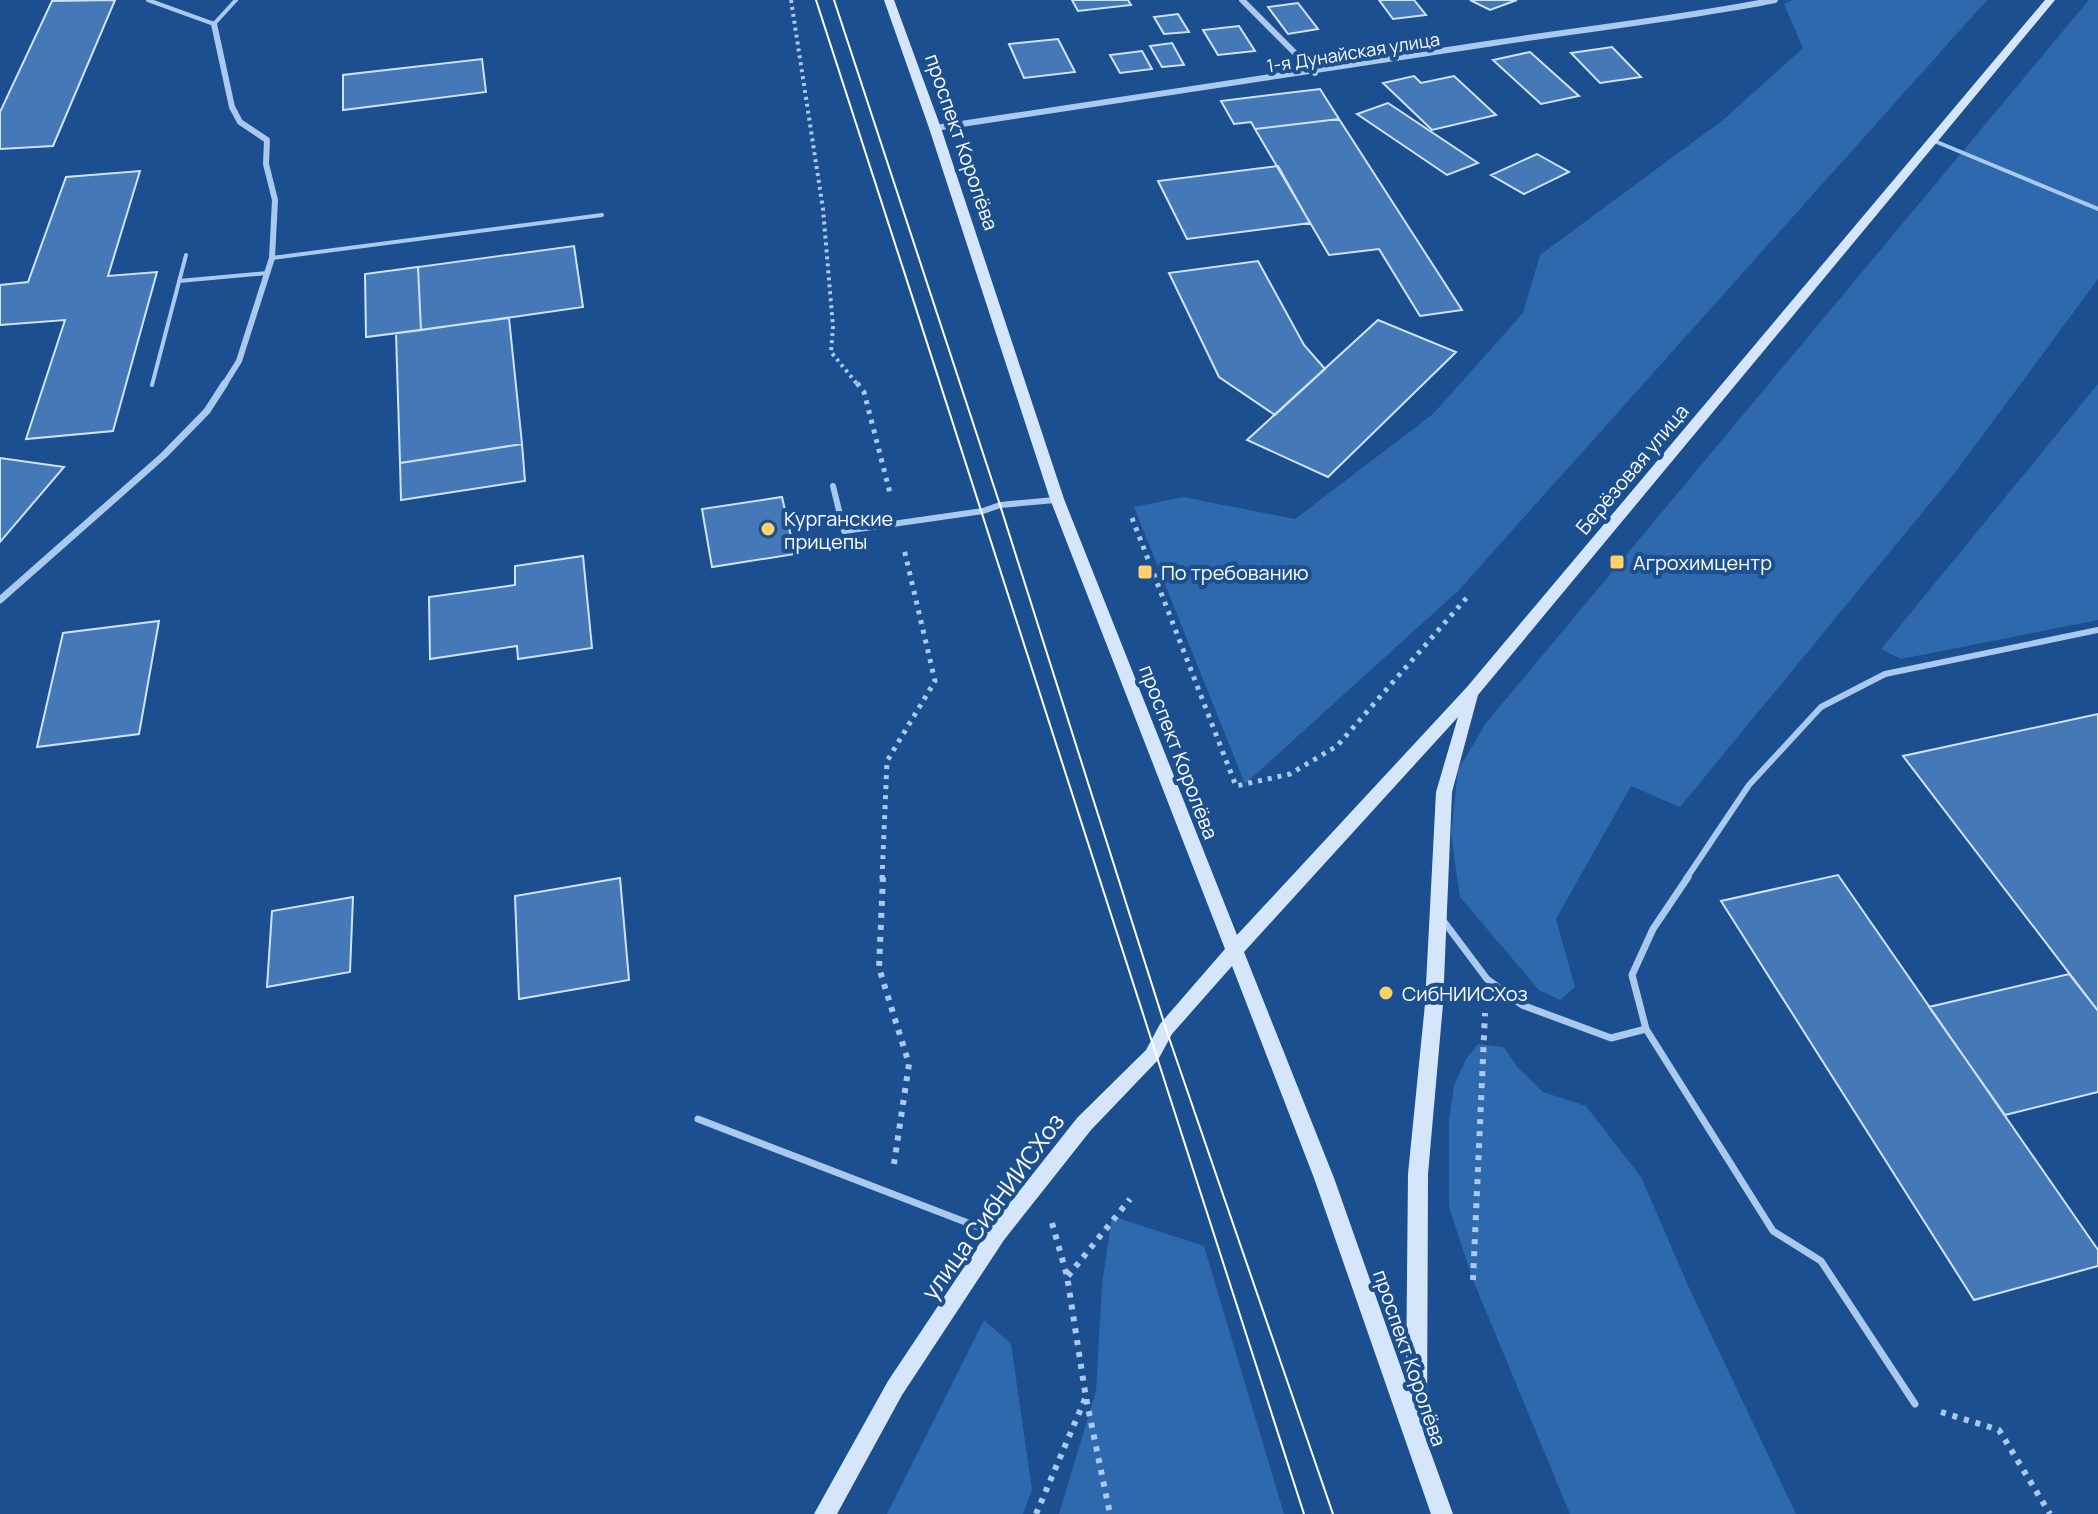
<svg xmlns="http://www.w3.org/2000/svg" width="2098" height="1514" viewBox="0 0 2098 1514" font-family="Manrope,sans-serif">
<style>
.green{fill:#2e69ad}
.building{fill:#4478b7;stroke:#cfe3fa;stroke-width:2}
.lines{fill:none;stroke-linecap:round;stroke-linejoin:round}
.path-far2{stroke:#a9c9ee;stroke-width:4;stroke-dasharray:3 4;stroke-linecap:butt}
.path-far1{stroke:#a9c9ee;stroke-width:5;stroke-dasharray:4 6;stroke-linecap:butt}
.path{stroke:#a9c9ee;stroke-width:6;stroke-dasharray:5 7;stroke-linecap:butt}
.lane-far2{stroke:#a9c9ee;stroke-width:4}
.lane-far1{stroke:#a9c9ee;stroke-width:6}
.lane{stroke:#a9c9ee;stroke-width:7}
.street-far1{stroke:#a9c9ee;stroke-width:6}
.street{stroke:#a9c9ee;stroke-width:7}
.secondary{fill:#d6e6fa;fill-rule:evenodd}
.tram{stroke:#fff;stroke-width:2}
.poi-dot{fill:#ffd166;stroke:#1b4f8f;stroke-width:3}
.labels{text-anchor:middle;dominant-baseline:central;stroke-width:8;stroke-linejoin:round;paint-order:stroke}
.far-street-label{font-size:18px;fill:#fff;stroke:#1b4f8f}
.street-label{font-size:20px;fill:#fff;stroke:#1b4f8f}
.poi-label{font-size:20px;fill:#fff;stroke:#1b4f8f;text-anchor:start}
.near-street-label{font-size:24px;fill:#fff;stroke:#1b4f8f}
</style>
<rect width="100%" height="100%" fill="#1b4f8f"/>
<path class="green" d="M 1793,0 L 1987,0 L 1458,591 L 1245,784 L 1134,507 L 1183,497 L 1295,519 L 1433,414 L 1523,313 L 1540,255 L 1723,120 L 1803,48 L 1784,4 Z
M 2089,0 L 2098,0 L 2098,279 L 1954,474 L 1680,807 L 1631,786 L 1556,919 L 1575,987 L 1560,1000 L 1539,990 L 1460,897 L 1451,834 L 1458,770 L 1486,723 Z
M 2098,384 L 2098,620 L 1901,659 L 1881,649 Z
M 1478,1044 L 1504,1047 L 1518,1068 L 1543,1092 L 1586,1106 L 1641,1177 L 1690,1290 L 1796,1514 L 1570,1514 L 1473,1280 L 1449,1207 L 1449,1121 L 1454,1085 L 1466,1059 Z
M 1112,1216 L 1204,1246 L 1284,1514 L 1059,1514 L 1096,1391 L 1102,1284 Z
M 984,1320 L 1011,1344 L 1032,1490 L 1023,1514 L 887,1514 Z"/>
<path class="building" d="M 115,0 L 53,146 L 0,149 L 0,112 L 52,1 Z
M 1072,0 L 1128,0 L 1131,5 L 1078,11 Z
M 1379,0 L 1414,0 L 1426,15 L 1393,19 Z
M 1470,0 L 1517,0 L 1490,10 Z
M 1298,3 L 1318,29 L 1288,34 L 1268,7 Z
M 1178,14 L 1189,32 L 1164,34 L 1154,17 Z
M 1239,26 L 1255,51 L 1218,55 L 1203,30 Z
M 1058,39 L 1075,72 L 1024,78 L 1009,44 Z
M 1172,43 L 1184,65 L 1162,67 L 1150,46 Z
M 1612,47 L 1641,77 L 1600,83 L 1571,53 Z
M 1142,51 L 1152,69 L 1120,73 L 1110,55 Z
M 1530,52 L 1579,96 L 1541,104 L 1493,60 Z
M 482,59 L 486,92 L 343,110 L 343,75 Z
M 1414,76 L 1421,83 L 1454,76 L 1496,115 L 1432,130 L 1383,83 Z
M 1320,89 L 1339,119 L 1255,129 L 1251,122 L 1234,124 L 1221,101 Z
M 1388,103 L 1478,163 L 1447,175 L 1357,114 Z
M 1339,119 L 1462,310 L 1420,316 L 1379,249 L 1329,255 L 1255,129 Z
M 1537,154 L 1569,172 L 1524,194 L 1491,175 Z
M 1278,166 L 1310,223 L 1187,239 L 1158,181 Z
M 140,171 L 108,276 L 157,272 L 113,431 L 26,439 L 65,320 L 0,325 L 0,285 L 28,282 L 66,177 Z
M 574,246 L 583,307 L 421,330 L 418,267 Z
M 1258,261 L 1304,345 L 1325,369 L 1275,415 L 1219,377 L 1169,273 Z
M 418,267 L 421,330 L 366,337 L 365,274 Z
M 509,318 L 522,444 L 400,463 L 396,333 Z
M 1378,320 L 1456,352 L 1328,477 L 1247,440 Z
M 522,444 L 525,481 L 401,500 L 400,463 Z
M 0,458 L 64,467 L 0,542 Z
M 782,497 L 795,554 L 712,567 L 702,509 Z
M 583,556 L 592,648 L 518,659 L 517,646 L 430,659 L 429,597 L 515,585 L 515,566 Z
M 159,621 L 139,734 L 37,747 L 63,633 Z
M 2098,714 L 2098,1011 L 1903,756 Z
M 1838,875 L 2098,1250 L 2098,1266 L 1974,1300 L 1721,901 Z
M 620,878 L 629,980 L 519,999 L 515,896 Z
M 353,897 L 350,972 L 267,987 L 272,911 Z
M 2069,974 L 2098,1011 L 2098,1092 L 2005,1115 L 1929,1007 Z"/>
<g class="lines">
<path class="path-far2" d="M 791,0 L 823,209 L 833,327 L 831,352 L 858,385"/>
<path class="path-far1" d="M 857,383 L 864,392 L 891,497
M 1132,518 L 1236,786 L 1290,774 L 1337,746 L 1470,594
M 882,879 L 887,761 L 935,681 L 904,549"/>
<path class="path" d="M 883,877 L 879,968 L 909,1064 L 894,1164
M 1052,1223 L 1067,1276 L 1086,1398 L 1110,1514
M 1068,1276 L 1130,1199
M 1473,1280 L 1485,1013
M 1941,1412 L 1999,1430 L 2050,1514
M 1036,1514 L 1085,1399"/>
<path class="lane-far2" d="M 148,0 L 214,24 L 236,0
M 1932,140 L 2098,209
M 272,258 L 602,215
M 179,281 L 268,273
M 152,385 L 186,255"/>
<path class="lane-far1" d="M 833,486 L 844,531 L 983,511 L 1000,505 L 1055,500
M 1686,879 L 1749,785 L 1821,707 L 1885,674 L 2098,630"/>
<path class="lane" d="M 1442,919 L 1487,979 L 1522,1005 L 1611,1038 L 1646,1029 L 1773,1231 L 1821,1261 L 1915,1404
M 1646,1029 L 1632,975 L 1653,929 L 1688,877
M 698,1119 L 994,1233"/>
<path class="street-far1" d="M 1242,0 L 1315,73
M 214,24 L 232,107 L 240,122 L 267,140 L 266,164 L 275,200 L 272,258 L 239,361 L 224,385
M 935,128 C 1119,101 1303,73 1487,44 C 1583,29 1679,19 1775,0"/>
<path class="street" d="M 0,600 L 164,455 L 207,411 L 225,383"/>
<path class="secondary" d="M 884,0 L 894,0 L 941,128 L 1064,499 L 1237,935 L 1467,687 L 2045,0 L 2055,0 L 1478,695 L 1452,792 L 1443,1004 L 1428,1174 L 1427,1429 L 1424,1434 L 1453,1514 L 1431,1514 L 1314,1178 L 1232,966 L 1172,1034 L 1158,1060 L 1091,1130 L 1004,1240 L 902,1395 L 837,1514 L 814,1514 L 888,1381 L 990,1228 L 1077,1118 L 1146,1050 L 1160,1024 L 1225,949 L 1050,499 L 929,128 ZM 1458,717 L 1436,792 L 1425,1004 L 1408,1174 L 1406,1382 L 1334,1178 L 1244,952 Z"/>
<path class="tram" d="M 816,0 C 981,504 1137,1011 1304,1514
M 834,0 L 1000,505 L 1166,1029 L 1333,1514"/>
</g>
<g class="poi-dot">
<circle cx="768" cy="529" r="8"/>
<rect x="1609" y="554" width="16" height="16" rx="4"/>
<rect x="1137" y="564" width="16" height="16" rx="4"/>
<circle cx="1386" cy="993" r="8"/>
</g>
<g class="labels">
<g class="far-street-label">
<text transform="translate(1353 52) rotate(-9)">1-я Дунайская улица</text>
</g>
<g class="street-label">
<text transform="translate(962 142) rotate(71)">проспект Королёва</text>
<text transform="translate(1632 469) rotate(-50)">Берёзовая улица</text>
<text transform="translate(1179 752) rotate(69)">проспект Королёва</text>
<text transform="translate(1410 1358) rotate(71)">проспект Королёва</text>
</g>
<g class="poi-label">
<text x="784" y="518">Курганские<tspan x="784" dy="23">прицепы</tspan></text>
<text x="1633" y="562">Агрохимцентр</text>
<text x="1161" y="572">По требованию</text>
<text x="1402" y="993">СибНИИСХоз</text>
</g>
<g class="near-street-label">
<text transform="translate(992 1206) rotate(-54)">улица СибНИИСХоз</text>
</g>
</g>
</svg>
